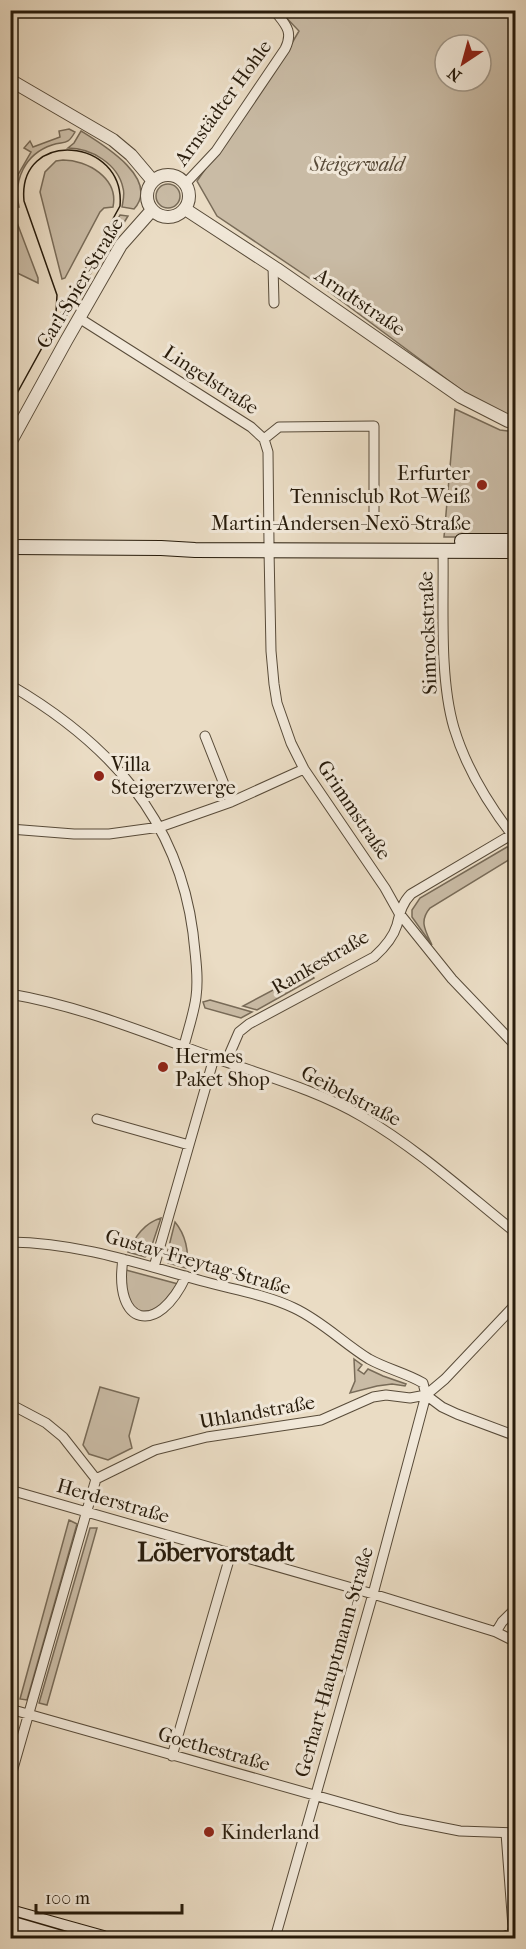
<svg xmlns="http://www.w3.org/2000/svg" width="526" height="1949" viewBox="0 0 526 1949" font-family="'IM FELL French Canon',serif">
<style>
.green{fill:#c9bba5;stroke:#786b58;stroke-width:1.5;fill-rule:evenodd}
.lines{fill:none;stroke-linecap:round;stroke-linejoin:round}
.minor-casing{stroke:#584b39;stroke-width:11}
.tertiary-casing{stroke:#584b39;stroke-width:14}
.secondary-casing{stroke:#271b0b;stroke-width:16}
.minor{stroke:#f1e8d9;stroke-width:9}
.tertiary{stroke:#f1e8d9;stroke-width:12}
.secondary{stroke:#f1e8d9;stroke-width:14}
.tram{stroke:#271b0b;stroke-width:1.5}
.poi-dot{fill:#8f2418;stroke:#f1e8d9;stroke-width:2}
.labels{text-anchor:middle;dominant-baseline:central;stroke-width:6;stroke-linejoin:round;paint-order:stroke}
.street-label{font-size:20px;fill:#271b0b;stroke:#f1e8d9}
.park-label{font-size:20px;font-style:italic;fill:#584b39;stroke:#f1e8d9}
.poi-label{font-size:20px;fill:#271b0b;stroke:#f1e8d9;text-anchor:start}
.district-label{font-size:26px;font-weight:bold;fill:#271b0b;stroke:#f1e8d9}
</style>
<rect width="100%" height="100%" fill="#eadcc4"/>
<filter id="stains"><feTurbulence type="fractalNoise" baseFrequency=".00333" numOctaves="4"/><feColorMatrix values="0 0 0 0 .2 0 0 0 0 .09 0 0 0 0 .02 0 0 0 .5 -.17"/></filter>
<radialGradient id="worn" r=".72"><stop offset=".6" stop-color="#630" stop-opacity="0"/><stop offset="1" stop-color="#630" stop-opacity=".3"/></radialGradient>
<path class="green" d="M 280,11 L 515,11 L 515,419 L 468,395 L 324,288 L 217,216 L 197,181 L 285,55 L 299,31 ZM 445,45 L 481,45 L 481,81 L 445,81 Z
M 69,129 L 75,132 C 67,146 65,141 52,145 C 25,154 13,180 19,207 L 17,207 L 11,201 L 11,187 L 31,152 L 24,148 L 30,141 L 33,147 L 60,137 L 59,131 Z
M 81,131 C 102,144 161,179 134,209 L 122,207 C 123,201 125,194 123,188 C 118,164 91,148 68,148 L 74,143 Z
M 63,160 C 87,160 119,178 113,207 L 104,208 L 100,212 L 65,278 L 62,279 L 40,192 L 45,172 L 56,161 Z
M156 196a12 12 0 1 1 24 0a12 12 0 1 1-24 0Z
M 10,210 L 13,212 L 38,278 L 38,283 L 11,270 Z
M 120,215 L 128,216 L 111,244 L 108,243 L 61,326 L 58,324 Z
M 455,409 L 500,430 L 515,432 L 515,537 L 444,537 Z
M 507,847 L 515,852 L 515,856 L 430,908 C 419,921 425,930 432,945 L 412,917 L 412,910 L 420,898 Z
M 309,971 L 314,978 L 257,1010 L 243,1006 Z
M 210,1000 L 252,1012 L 241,1018 L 205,1008 L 203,1002 Z
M 161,1218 L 149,1254 L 145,1257 L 128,1252 C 135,1237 144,1223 161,1218 Z
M 175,1222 C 185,1234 190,1252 186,1268 L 168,1263 L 166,1258 Z
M 126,1270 L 178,1284 L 157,1310 L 139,1312 C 125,1301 125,1286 126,1270 Z
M 354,1359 L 362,1365 L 358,1370 L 364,1374 L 368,1369 L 383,1376 L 406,1384 L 405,1386 L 392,1384 L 377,1386 L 350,1393 L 355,1381 Z
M 100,1387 L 139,1398 L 129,1436 L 132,1448 L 108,1460 L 89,1454 L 83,1445 Z
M 69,1520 L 77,1524 L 27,1700 L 20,1699 Z
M 90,1528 L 97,1528 L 47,1705 L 39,1703 Z"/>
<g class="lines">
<defs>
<path id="minor" d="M 185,184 L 216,151 L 285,49 C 294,31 285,24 274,10
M 273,266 L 274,303
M 79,318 L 251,427 L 264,439 L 268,452 L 269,543
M 264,439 L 279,427 L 374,426 L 374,524
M 269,550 L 271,651 L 274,684 L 277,703 L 291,743 L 304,769 L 385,888 L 399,913 L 452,979 L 516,1046
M 443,551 C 444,605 439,677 454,728 C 466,768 490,807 516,840
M 10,685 C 108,742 178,818 193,933 C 195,954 199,976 196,997 C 194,1013 188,1030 184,1046
M 205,736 L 231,802
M 10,829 L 74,834 L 109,834 L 160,827 L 231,802 L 304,769
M 10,994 C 81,1006 148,1034 215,1058 C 265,1076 317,1090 363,1117 C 418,1149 466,1193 516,1233
M 226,1062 L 239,1032 L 249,1024 L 374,957 C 384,948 393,938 397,925 C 400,913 402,903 411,894 L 516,832
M 97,1119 L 189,1145
M 10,1242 C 80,1243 140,1264 206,1282 C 235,1290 267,1295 294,1308 C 322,1321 343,1343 369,1359 C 387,1369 406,1373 423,1383 L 426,1395 L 442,1407 L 457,1414 L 516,1436
M 123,1259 C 113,1326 158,1337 186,1276
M 154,1267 L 214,1058
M 426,1395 L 445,1379 L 516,1304
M 10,1404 L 46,1423 L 63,1437 L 96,1479
M 96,1479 L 155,1450 L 207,1437 L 321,1420 L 373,1397 L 386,1395 L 410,1398 L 426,1395
M 10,1490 L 373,1594 L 496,1632 L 516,1642
M 496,1632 L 502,1622 L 516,1608
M 10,1709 L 399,1819 L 460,1831 L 516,1833
M 172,1756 L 231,1553
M 10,1779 L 96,1479
M 275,1938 L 373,1594 L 426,1395
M 501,1938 L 512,1933 L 513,1927 L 506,1833"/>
<path id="tertiary" d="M 10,80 L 113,140 L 131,155 L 153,181
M147 196a21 21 0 1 1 42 0a21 21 0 1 1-42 0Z
M 185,209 L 277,269 L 461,397 L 508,421 L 516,423
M 10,443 L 66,341 L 121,245 L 152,210"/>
<path id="secondary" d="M 462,541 L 516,541
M 10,547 L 161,548 L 195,550 L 516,551
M 10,1912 L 103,1938
M 10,1925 L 57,1938"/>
</defs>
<use href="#minor" class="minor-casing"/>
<use href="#tertiary" class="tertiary-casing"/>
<use href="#secondary" class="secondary-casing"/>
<use href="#minor" class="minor"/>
<use href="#tertiary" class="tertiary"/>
<use href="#secondary" class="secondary"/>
<path class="tram" d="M 10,406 L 120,206 C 126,137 17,128 24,201 L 57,295 L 56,313 L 52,322
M 10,1915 L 89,1938"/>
</g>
<g class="poi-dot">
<circle cx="482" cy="485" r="6"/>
<circle cx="99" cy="776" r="6"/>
<circle cx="163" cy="1067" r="6"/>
<circle cx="209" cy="1832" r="6"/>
</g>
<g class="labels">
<g class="street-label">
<text transform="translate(223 103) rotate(-54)">Arnstädter Hohle</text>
<text transform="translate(80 283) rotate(-59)">Carl-Spier-Straße</text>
<text transform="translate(360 302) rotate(34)">Arndtstraße</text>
<text transform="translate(211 380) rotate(33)">Lingelstraße</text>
<text x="341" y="523">Martin-Andersen-Nexö-Straße</text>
<text transform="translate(428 633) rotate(-92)">Simrockstraße</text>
<text transform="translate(354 810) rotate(56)">Grimmstraße</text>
<text transform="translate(320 962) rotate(-30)">Rankestraße</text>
<text transform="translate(351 1096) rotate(27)">Geibelstraße</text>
<text transform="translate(198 1262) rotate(16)">Gustav-Freytag-Straße</text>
<text transform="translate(257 1412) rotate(-10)">Uhlandstraße</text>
<text transform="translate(113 1501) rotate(16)">Herderstraße</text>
<text transform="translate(334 1662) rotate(-74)">Gerhart-Hauptmann-Straße</text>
<text transform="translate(214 1749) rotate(16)">Goethestraße</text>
</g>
<g class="park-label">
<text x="357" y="164">Steigerwald</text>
</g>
<g class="poi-label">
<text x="470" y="473" text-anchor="end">Erfurter<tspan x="470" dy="23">Tennisclub Rot-Weiß</tspan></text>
<text x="111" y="764">Villa<tspan x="111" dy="23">Steigerzwerge</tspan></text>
<text x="175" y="1056">Hermes<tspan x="175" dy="23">Paket Shop</tspan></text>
<text x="221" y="1832">Kinderland</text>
</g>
<g class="district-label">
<text x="216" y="1552">Löbervorstadt</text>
</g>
</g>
<rect width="526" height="1949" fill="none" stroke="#eadcc4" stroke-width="36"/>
<rect x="12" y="12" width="502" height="1925" fill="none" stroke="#271b0b" stroke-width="3"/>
<rect x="18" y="18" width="490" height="1913" fill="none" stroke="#271b0b" stroke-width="1.5"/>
<g transform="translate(463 63) rotate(216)"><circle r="28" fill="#f1e8d9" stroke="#a09687" stroke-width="1.5"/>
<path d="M0-4.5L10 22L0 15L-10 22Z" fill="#8f2418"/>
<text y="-9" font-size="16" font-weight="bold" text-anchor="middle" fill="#271b0b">N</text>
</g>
<path d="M36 1904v9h146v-9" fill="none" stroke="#271b0b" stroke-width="3"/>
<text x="45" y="1904" font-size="18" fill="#271b0b" stroke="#f1e8d9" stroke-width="4.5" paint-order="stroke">100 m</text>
<rect width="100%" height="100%" filter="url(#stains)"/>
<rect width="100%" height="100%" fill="url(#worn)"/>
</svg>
